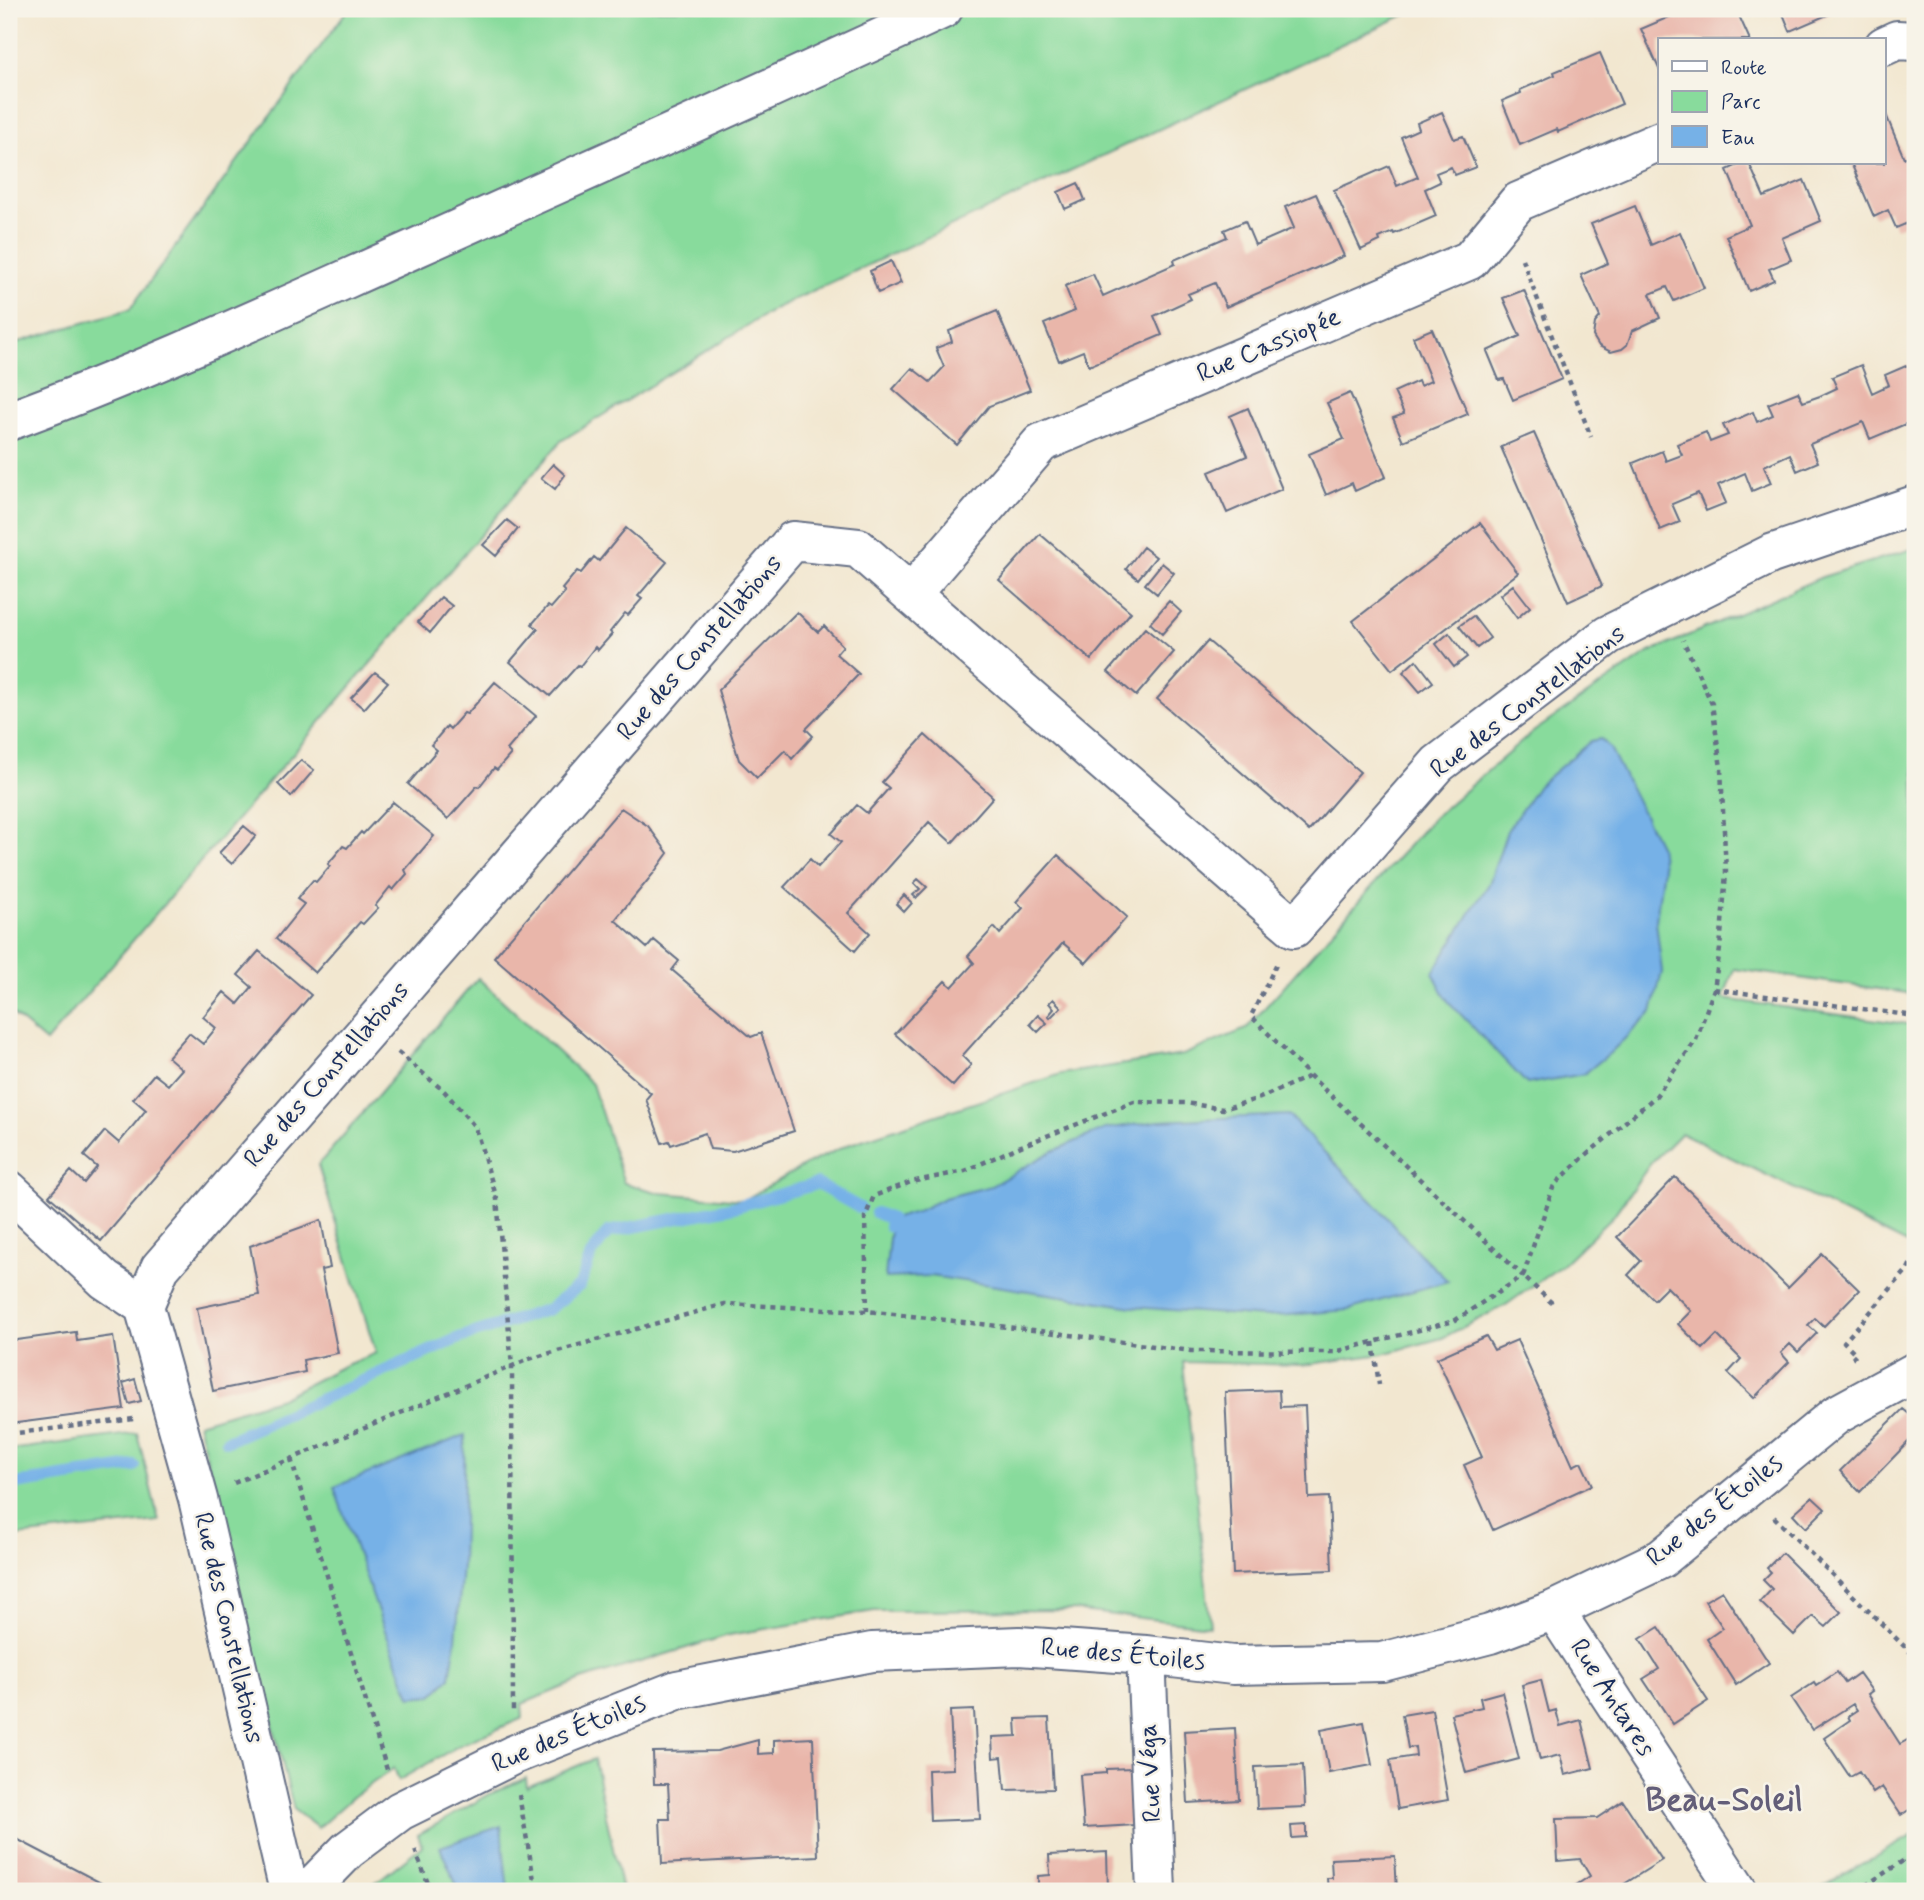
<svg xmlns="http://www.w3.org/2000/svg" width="1924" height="1900" viewBox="0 0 1924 1900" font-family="Mynerve,sans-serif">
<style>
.green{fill:#88db9c;stroke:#52857d;stroke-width:2}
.water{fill:#76b1e7;stroke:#4870a2;stroke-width:2}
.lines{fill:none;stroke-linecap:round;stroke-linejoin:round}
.stream{stroke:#76b1e7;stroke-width:12}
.building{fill:#e9b6aa}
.minor-casing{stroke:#666f86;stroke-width:42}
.major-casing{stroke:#666f86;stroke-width:42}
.path{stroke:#666f86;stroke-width:4.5;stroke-dasharray:5 5;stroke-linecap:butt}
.minor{stroke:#fff;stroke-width:38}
.major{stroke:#fff;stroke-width:38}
.labels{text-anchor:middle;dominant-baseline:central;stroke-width:5;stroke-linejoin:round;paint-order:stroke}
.street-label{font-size:26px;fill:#1b2f5e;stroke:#f7f3e8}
.district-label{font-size:33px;font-weight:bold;fill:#635e79;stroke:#f7f3e8}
</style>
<rect width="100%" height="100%" fill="#f7f3e8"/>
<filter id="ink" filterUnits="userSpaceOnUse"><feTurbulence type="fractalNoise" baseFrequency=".0143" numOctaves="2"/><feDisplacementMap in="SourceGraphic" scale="14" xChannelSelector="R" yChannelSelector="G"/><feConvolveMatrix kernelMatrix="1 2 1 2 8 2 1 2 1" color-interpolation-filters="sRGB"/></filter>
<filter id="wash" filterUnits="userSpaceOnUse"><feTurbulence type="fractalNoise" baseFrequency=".00686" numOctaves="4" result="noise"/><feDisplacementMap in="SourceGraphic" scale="28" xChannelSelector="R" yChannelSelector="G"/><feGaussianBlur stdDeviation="1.57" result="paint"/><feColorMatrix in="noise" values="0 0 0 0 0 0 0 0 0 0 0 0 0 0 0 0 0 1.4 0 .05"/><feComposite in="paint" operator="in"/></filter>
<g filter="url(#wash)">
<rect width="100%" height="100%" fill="#f2e7d0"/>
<path class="green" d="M 348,9 L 1417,9 L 776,308 L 561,441 L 46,1042 L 9,1011 L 9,345 L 130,309 Z
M 1915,548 L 1915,994 L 1734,969 L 1723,999 L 1915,1025 L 1915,1227 L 1907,1244 L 1681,1133 L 1651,1163 L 1613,1216 L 1562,1265 L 1506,1305 L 1442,1338 L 1383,1354 L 1303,1365 L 1183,1362 L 1210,1626 L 1072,1610 L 874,1611 L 729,1635 L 581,1680 L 522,1704 L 523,1718 L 462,1744 L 399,1780 L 394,1768 L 354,1796 L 318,1828 L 294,1810 L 198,1423 L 281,1398 L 341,1367 L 376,1353 L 318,1165 L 478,978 L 592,1084 L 624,1183 L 660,1193 L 744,1200 L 811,1162 L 850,1144 L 1061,1074 L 1183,1055 L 1246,1029 L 1433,818 L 1533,732 L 1648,653 L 1822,577 Z
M 137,1433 L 159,1521 L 9,1537 L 9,1450 Z
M 594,1759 L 622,1891 L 365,1891 L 422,1846 L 418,1835 L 490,1794 L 526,1778 L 527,1787 Z
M 1915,1834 L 1915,1891 L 1815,1891 Z"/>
<path class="water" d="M 1601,739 L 1610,748 L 1660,847 L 1663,867 L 1656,921 L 1662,972 L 1652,1012 L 1610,1053 L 1584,1074 L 1527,1084 L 1448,1001 L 1433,973 L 1473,908 L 1489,884 L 1507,831 L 1538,786 L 1591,741 Z
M 1288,1115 L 1373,1202 L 1419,1253 L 1448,1281 L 1348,1310 L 1264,1317 L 1133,1307 L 931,1276 L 885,1278 L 891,1219 L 916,1212 L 944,1198 L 991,1186 L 1053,1151 L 1105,1129 L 1159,1121 Z
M 465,1435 L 462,1566 L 456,1640 L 450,1678 L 432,1695 L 411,1697 L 382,1623 L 334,1487 Z
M 501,1826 L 508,1891 L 459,1891 L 440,1847 Z"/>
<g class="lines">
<path class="stream" d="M 876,1213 L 891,1219 L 889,1226
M 227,1441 L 459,1338 L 549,1309 L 580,1285 L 591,1255 L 608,1232 L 734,1207 L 817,1184 L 860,1208
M 9,1485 L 134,1466"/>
</g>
<g id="blocks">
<path class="building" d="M 1688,9 L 1736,9 L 1750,40 L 1660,40 L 1660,71 L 1641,29 Z
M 1781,9 L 1841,9 L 1790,31 Z
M 1600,53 L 1622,104 L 1558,132 L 1557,129 L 1520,145 L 1502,101 L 1521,93 L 1520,90 L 1555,75 L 1554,72 Z
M 1884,110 L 1904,158 L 1915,153 L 1915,220 L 1896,228 L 1888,210 L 1874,217 L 1851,163 L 1884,163 Z
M 1442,112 L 1454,139 L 1463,136 L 1476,167 L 1455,175 L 1451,167 L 1436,173 L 1440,182 L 1425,189 L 1436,216 L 1394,234 L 1393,232 L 1379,238 L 1380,241 L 1361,250 L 1334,190 L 1389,166 L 1397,186 L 1418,177 L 1401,137 L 1419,129 L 1417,123 Z
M 1742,163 L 1749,163 L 1764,197 L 1804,180 L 1821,221 L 1782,238 L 1791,260 L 1769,269 L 1774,280 L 1749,291 L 1726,236 L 1750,225 L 1727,170 Z
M 1078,183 L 1085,200 L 1065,209 L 1058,192 Z
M 1316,194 L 1344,256 L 1226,307 L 1215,283 L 1188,294 L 1191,299 L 1154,316 L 1162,335 L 1089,366 L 1083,351 L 1059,361 L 1044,324 L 1075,311 L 1065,286 L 1093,274 L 1103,296 L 1175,264 L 1174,260 L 1227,237 L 1224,230 L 1245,221 L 1255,245 L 1294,228 L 1285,207 Z
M 1635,206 L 1651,245 L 1680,232 L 1704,288 L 1674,301 L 1667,287 L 1650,294 L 1660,318 L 1632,331 L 1627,345 L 1622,349 L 1611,352 L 1599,346 L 1593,336 L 1595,323 L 1600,317 L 1581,275 L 1608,263 L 1591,224 Z
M 891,261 L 901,283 L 878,293 L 870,271 Z
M 1524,290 L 1562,379 L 1513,400 L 1504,379 L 1499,380 L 1487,351 L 1520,336 L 1503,298 Z
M 997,311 L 1030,390 L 989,406 L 957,445 L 893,389 L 912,368 L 930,382 L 944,367 L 936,348 L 952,342 L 949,331 Z
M 1432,329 L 1468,414 L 1403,441 L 1393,418 L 1404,414 L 1394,392 L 1418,381 L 1420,386 L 1431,381 L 1413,337 Z
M 1915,362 L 1915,420 L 1870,439 L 1863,422 L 1810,444 L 1818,462 L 1797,471 L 1790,454 L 1764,466 L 1771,483 L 1752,491 L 1745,473 L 1718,485 L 1726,503 L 1706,511 L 1698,493 L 1672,504 L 1680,522 L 1660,530 L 1633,463 L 1662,451 L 1666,461 L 1682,455 L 1677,444 L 1706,432 L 1710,442 L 1728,435 L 1723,425 L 1753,412 L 1757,422 L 1773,415 L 1768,404 L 1798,392 L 1803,402 L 1820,396 L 1837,388 L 1832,377 L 1861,365 L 1872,393 L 1889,385 L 1885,375 Z
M 1350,393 L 1386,477 L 1355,491 L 1352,483 L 1326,495 L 1309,454 L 1344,439 L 1327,403 Z
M 1248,408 L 1282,489 L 1227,513 L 1209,472 L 1247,456 L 1230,416 Z
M 1534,433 L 1602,586 L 1568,602 L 1501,447 Z
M 553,464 L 565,475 L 555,489 L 541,478 Z
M 507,520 L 518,529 L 496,556 L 483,545 Z
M 1480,523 L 1518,573 L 1392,670 L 1353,621 Z
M 626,528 L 667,562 L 638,596 L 642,599 L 628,615 L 625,613 L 610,632 L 612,634 L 598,650 L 595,647 L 580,666 L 578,665 L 550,696 L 510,662 L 538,629 L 532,624 L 548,606 L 551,608 L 565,592 L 562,589 L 577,571 L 581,573 L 594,557 L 599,561 Z
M 1040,534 L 1131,612 L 1091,660 L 999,580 Z
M 1143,547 L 1156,557 L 1138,579 L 1126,569 Z
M 1162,563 L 1174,573 L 1157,594 L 1145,584 Z
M 1513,585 L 1530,607 L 1517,618 L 1500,595 Z
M 441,597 L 452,606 L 430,633 L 418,622 Z
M 1169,601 L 1181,612 L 1162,634 L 1150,623 Z
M 797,612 L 818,632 L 824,626 L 843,646 L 836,654 L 859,674 L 806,729 L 813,736 L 792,759 L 785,750 L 757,778 L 739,760 L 718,690 Z
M 1473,616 L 1490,638 L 1477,648 L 1459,626 Z
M 1145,628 L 1174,652 L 1136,696 L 1108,672 Z
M 1449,633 L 1467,657 L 1454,667 L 1436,644 Z
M 1208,641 L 1360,772 L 1309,831 L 1157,699 Z
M 1416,660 L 1433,682 L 1420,692 L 1403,672 Z
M 375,672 L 388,682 L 364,709 L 351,698 Z
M 495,682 L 536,716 L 507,750 L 511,754 L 497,770 L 494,768 L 479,787 L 477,786 L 448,819 L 408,784 L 437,750 L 431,745 L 447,726 L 450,729 L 464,713 L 467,714 Z
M 925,735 L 993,797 L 952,843 L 929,822 L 848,913 L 870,933 L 855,951 L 784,887 L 810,859 L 818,867 L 841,842 L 831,834 L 857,805 L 867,813 L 889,788 L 882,782 Z
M 301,760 L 314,770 L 291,797 L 278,784 Z
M 393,802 L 434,836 L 405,870 L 407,874 L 393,890 L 390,887 L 375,906 L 378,908 L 363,924 L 360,922 L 315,973 L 276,939 L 304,904 L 297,899 L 313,880 L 316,882 L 330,866 L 328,864 L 343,846 L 347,848 L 361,832 L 363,834 Z
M 621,808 L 648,826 L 668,853 L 653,874 L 615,920 L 647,948 L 654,940 L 679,961 L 672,970 L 751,1037 L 761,1033 L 794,1131 L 733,1151 L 710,1149 L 705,1133 L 671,1145 L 669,1141 L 662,1143 L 646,1099 L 651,1093 L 494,957 Z
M 244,826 L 256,836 L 232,864 L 219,853 Z
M 1058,855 L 1127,917 L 1086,963 L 1063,943 L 962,1056 L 971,1065 L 953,1086 L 895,1034 L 945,981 L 952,987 L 974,963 L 968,956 L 994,927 L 1000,934 L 1023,908 L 1016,902 Z
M 918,879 L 927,887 L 916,898 L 913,895 L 920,889 L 914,883 Z
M 904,895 L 912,903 L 904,912 L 896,904 Z
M 259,951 L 311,995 L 101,1241 L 49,1196 L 71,1171 L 84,1183 L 97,1167 L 84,1156 L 105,1131 L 119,1143 L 146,1110 L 133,1099 L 154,1074 L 168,1085 L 182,1069 L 168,1057 L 189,1033 L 203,1044 L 216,1028 L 203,1017 L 224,992 L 238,1004 L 252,987 L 238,975 Z
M 1053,999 L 1061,1007 L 1050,1018 L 1048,1016 L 1054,1009 L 1049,1003 Z
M 1038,1015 L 1047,1023 L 1038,1032 L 1030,1024 Z
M 1675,1177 L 1788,1288 L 1822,1254 L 1859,1290 L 1824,1326 L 1815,1318 L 1808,1325 L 1817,1333 L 1798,1352 L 1790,1344 L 1781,1353 L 1789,1362 L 1754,1398 L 1728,1373 L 1741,1359 L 1717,1335 L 1703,1349 L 1678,1324 L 1691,1311 L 1667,1287 L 1654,1300 L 1628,1275 L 1641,1261 L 1617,1237 Z
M 321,1220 L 330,1268 L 321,1270 L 338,1353 L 303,1360 L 305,1372 L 213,1391 L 197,1308 L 259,1295 L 250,1246 Z
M 76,1332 L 77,1341 L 113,1336 L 124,1409 L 9,1424 L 9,1341 Z
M 1486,1336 L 1494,1350 L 1517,1340 L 1573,1466 L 1581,1462 L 1592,1485 L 1493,1530 L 1464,1465 L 1482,1457 L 1437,1358 Z
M 135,1379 L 141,1401 L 129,1404 L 123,1383 Z
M 1279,1390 L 1280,1407 L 1305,1406 L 1309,1498 L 1329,1497 L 1332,1570 L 1233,1574 L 1225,1392 Z
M 1903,1409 L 1915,1419 L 1915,1435 L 1860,1492 L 1840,1471 Z
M 1812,1497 L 1825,1509 L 1806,1528 L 1793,1514 Z
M 1782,1553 L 1841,1612 L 1826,1627 L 1813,1616 L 1794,1635 L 1760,1602 L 1772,1589 L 1763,1580 L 1771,1572 L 1767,1568 Z
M 1722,1591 L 1769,1663 L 1736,1685 L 1707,1639 L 1723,1628 L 1705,1601 Z
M 1659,1627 L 1708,1701 L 1673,1724 L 1643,1679 L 1659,1669 L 1640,1639 Z
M 1837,1672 L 1845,1683 L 1859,1673 L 1872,1691 L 1868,1694 L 1900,1744 L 1909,1739 L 1915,1748 L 1915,1806 L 1901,1815 L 1882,1787 L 1873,1793 L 1859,1772 L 1850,1777 L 1824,1738 L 1850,1720 L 1848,1716 L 1857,1710 L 1853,1704 L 1812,1730 L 1791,1698 L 1814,1683 L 1816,1686 Z
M 1541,1680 L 1549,1712 L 1556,1710 L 1560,1726 L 1581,1720 L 1593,1768 L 1565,1775 L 1560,1755 L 1540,1760 L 1522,1685 Z
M 1502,1692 L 1519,1759 L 1466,1773 L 1451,1714 L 1482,1707 L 1480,1698 Z
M 974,1710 L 980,1819 L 930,1821 L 928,1770 L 953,1769 L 950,1711 Z
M 1432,1710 L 1448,1800 L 1398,1809 L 1390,1760 L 1416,1756 L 1415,1747 L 1408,1748 L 1402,1715 Z
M 1049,1718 L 1053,1789 L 1005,1790 L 1002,1757 L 993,1758 L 992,1737 L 1017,1736 L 1016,1719 Z
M 1364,1722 L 1372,1765 L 1329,1773 L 1321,1730 Z
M 1235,1728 L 1239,1800 L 1188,1803 L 1184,1731 Z
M 813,1738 L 818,1856 L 662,1864 L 660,1819 L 670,1819 L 668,1784 L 654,1784 L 653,1752 L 717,1751 L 758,1740 L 758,1754 L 774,1753 L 774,1740 Z
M 1303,1765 L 1305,1807 L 1257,1809 L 1255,1767 Z
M 1132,1768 L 1135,1825 L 1084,1828 L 1080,1775 L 1106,1773 L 1106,1769 Z
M 1623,1801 L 1662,1860 L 1613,1891 L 1567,1891 L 1590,1876 L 1580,1859 L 1558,1861 L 1556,1819 L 1597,1818 Z
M 1306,1825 L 1306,1837 L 1292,1838 L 1291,1826 Z
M 9,1835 L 101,1883 L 97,1891 L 9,1891 Z
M 1107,1852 L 1108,1891 L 1038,1891 L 1038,1876 L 1050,1875 L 1049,1855 Z
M 1395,1856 L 1397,1891 L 1328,1891 L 1327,1878 L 1332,1878 L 1331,1859 Z
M 1265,1887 L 1265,1891 L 1220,1891 L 1220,1889 Z"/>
</g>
</g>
<g filter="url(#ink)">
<use href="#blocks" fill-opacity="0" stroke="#666f86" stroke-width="2"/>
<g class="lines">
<defs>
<path id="minor" d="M 1884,46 L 1897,40 L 1915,41
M 911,594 L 1041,443 L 1470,260 L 1518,202 L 1660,141
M 9,1190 L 105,1280 L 144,1306
M 1554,1610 L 1738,1891
M 1146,1655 L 1156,1891
M 289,1891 L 198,1499 L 144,1306 L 160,1268 L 793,541 L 858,548 L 1294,928 L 1438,764 L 1608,635 L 1771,554 L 1915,505
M 308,1891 L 348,1850 L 400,1811 L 513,1755 L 677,1690 L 872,1652 L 1019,1646 L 1146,1655 L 1233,1665 L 1382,1662 L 1490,1634 L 1554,1610 L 1661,1559 L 1836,1415 L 1915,1372"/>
<path id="major" d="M 9,421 C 148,370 283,307 418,247 C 593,168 769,90 943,9"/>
</defs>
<use href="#minor" class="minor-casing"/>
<use href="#major" class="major-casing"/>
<path class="path" d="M 1522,259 L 1591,437
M 1714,989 L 1915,1016
M 398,1052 L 445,1092 L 475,1127 L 497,1199 L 512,1366 L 513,1714
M 1552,1303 L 1523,1276 L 1554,1185 L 1585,1156 L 1656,1096 L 1696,1040 L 1714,989 L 1720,949 L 1726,872 L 1721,768 L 1712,704 L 1683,640
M 867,1311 L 865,1217 L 874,1196 L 911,1182 L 965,1171 L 1016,1148 L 1134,1102 L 1186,1103 L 1223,1109 L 1260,1098 L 1310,1076
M 1373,1342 L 1379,1385
M 1852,1358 L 1856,1354 L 1844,1342 L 1908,1269 L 1915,1254
M 9,1434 L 134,1419
M 291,1459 L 388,1773
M 234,1483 L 529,1359 L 725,1304 L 867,1311 L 1033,1330 L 1191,1351 L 1335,1352 L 1454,1321 L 1523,1276 L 1310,1076 L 1251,1016 L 1277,963
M 1774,1517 L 1915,1657
M 519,1795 L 536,1891
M 415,1850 L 431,1891
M 1857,1891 L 1915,1853"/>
<use href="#minor" class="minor"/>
<use href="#major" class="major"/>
</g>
</g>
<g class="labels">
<g class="street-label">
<text transform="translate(1269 346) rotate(-23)">Rue Cassiopée</text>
<text transform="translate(700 648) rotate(-49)">Rue des Constellations</text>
<text transform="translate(1528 702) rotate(-37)">Rue des Constellations</text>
<text transform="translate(327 1075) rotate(-49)">Rue des Constellations</text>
<text transform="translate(1715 1511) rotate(-38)">Rue des Étoiles</text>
<text transform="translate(228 1628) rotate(77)">Rue des Constellations</text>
<text transform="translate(1123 1655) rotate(5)">Rue des Étoiles</text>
<text transform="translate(1612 1698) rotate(57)">Rue Antares</text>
<text transform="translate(569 1734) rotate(-23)">Rue des Étoiles</text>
<text transform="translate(1151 1773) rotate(-93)">Rue Véga</text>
</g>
<g class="district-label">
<text x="1724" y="1801">Beau-Soleil</text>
</g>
</g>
<rect width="1924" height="1900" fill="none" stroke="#f7f3e8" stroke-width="35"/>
<rect x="1658" y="38" width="228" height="126" fill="#f7f3e8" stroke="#9fa5b1" stroke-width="2"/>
<rect x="1672" y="61" width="35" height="10" fill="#ffffff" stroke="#9fa5b1" stroke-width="2"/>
<text x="1721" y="74" font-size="21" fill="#1b2f5e">Route</text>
<rect x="1672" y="91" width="35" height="21" fill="#88db9c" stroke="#9fa5b1" stroke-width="2"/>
<text x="1721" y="108" font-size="21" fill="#1b2f5e">Parc</text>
<rect x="1672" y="126" width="35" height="21" fill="#76b1e7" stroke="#9fa5b1" stroke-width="2"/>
<text x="1721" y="144" font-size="21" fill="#1b2f5e">Eau</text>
</svg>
